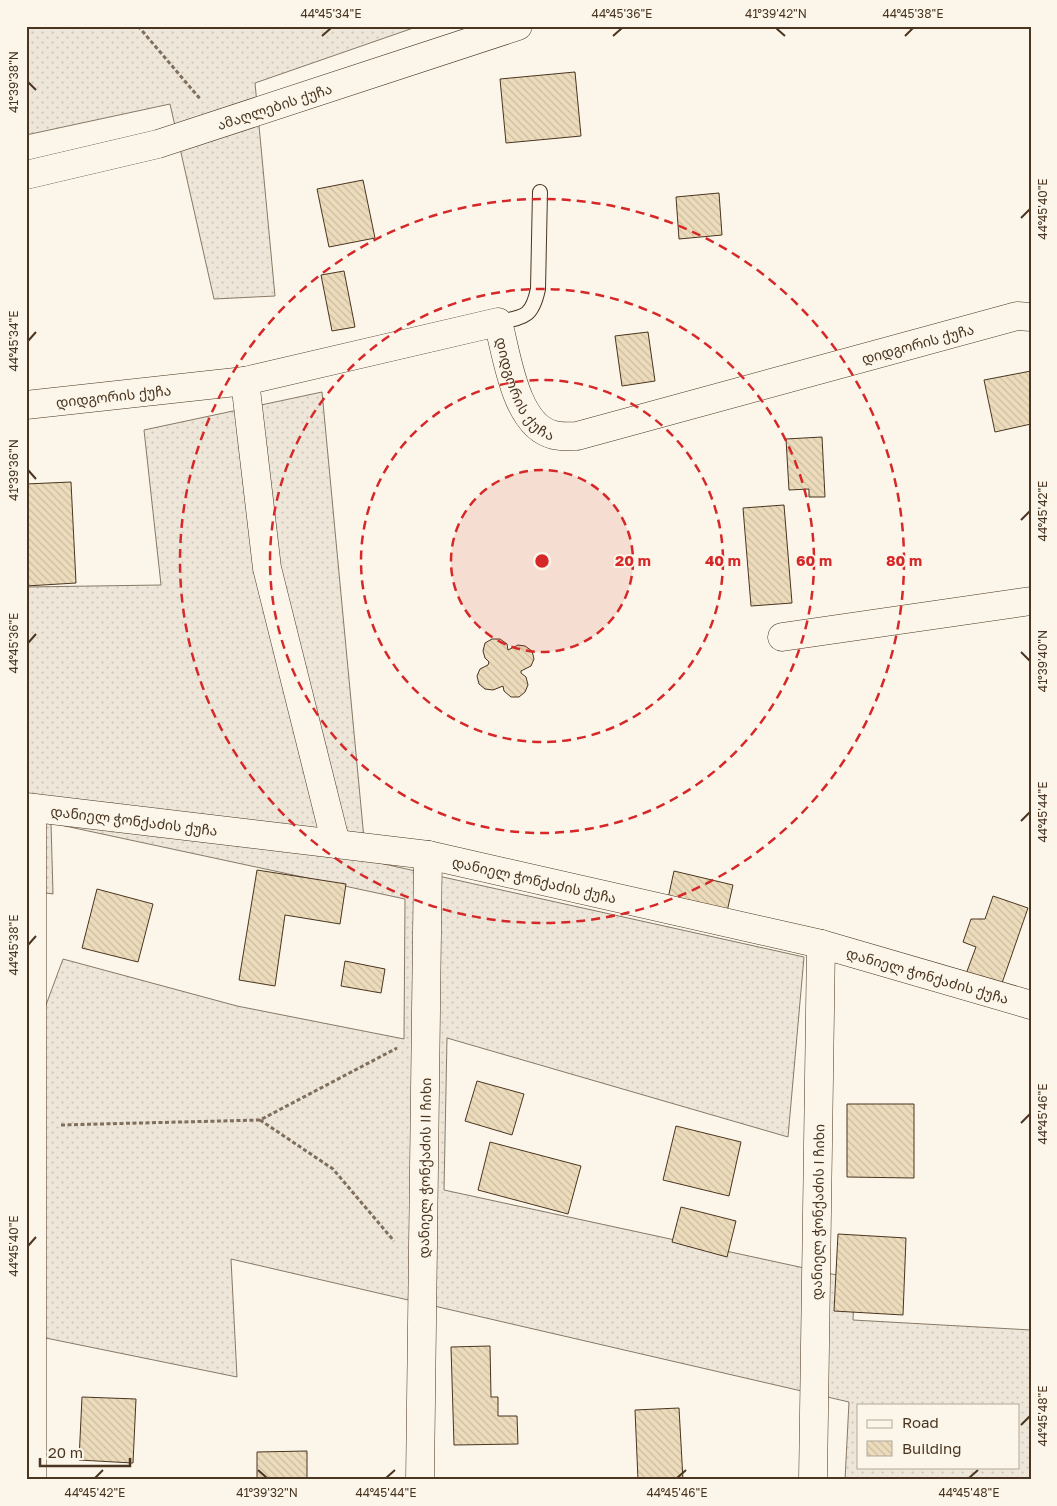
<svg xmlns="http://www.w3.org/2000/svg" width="1057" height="1506" font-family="'Golos Text','Noto Sans Georgian',sans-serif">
	<defs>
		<pattern id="grass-dots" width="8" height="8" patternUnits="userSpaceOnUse" patternTransform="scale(1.25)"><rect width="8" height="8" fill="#ede6d9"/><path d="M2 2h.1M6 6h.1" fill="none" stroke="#cdc6ba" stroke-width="1.8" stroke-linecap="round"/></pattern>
		<pattern id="building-back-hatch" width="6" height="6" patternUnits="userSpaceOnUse" patternTransform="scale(1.25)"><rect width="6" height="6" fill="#ecdcbc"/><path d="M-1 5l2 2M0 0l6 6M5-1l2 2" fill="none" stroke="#ccbda1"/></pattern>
	</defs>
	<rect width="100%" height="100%" fill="#fbf6e9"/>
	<path fill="url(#grass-dots)" stroke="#887966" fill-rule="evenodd" d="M 26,26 L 419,26 L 255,83 L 275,296 L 214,299 L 170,104 L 26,135 Z
		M 322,392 L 366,860 L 804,957 L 788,1137 L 447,1038 L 444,1190 L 855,1279 L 853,1320 L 1031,1330 L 1031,1480 L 845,1480 L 849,1402 L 231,1259 L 237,1377 L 26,1334 L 26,1059 L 63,959 L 237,1006 L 404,1039 L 405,899 L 51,823 L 53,894 L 26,890 L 26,587 L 161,585 L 144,430 ZM 858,1405 L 1018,1405 L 1018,1467 L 858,1467 Z"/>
	<path fill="url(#building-back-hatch)" stroke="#4a3520" d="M 575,72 L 581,136 L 506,143 L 500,79 Z
		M 363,180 L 375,238 L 329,247 L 317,189 Z
		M 719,193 L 722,235 L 679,239 L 676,197 Z
		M 344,271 L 355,327 L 332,331 L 321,275 Z
		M 648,332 L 655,381 L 622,386 L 615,336 Z
		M 1031,371 L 1031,424 L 995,432 L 984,380 Z
		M 822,437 L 825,497 L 809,497 L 809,489 L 789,490 L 786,439 Z
		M 71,482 L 76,583 L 26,586 L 26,484 Z
		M 784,505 L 792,603 L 751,606 L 743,508 Z
		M 492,639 L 500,639 L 507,644 L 508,650 L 518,645 L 525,646 L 532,651 L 534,659 L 531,666 L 521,671 L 521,673 L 526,677 L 528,685 L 525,692 L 519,697 L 511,697 L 504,691 L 503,686 L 493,690 L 485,689 L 479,684 L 477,676 L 480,669 L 488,665 L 489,662 L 485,658 L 483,651 L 485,643 Z
		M 257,870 L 346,884 L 340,924 L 285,915 L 275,986 L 239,980 Z
		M 674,871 L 733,885 L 726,916 L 667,903 Z
		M 97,889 L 153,904 L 138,962 L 82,948 Z
		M 993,896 L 1028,908 L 1001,986 L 966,974 L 976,947 L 963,942 L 971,919 L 985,919 Z
		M 345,961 L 385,969 L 381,993 L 341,986 Z
		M 477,1081 L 524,1094 L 512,1135 L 465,1121 Z
		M 847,1104 L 914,1104 L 914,1178 L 847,1177 Z
		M 676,1126 L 741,1142 L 729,1196 L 663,1180 Z
		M 490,1142 L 581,1166 L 568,1214 L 478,1190 Z
		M 681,1207 L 736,1221 L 727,1257 L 672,1242 Z
		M 838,1234 L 906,1238 L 903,1315 L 834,1311 Z
		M 490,1346 L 491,1397 L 498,1397 L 498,1416 L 517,1416 L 518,1444 L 454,1445 L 451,1347 Z
		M 82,1397 L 136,1399 L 133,1463 L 79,1460 Z
		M 679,1408 L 683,1480 L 638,1480 L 635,1410 Z
		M 307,1451 L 307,1480 L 257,1480 L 257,1452 Z"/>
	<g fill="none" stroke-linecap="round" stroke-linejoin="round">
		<g stroke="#4a3520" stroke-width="16">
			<path id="service" d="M 498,322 C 525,317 532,317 538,289 L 540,192"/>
		</g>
		<g stroke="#4a3520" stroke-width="29">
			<g id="minor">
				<path id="s1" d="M 26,175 L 158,144 L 518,26"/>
				<path d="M 245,381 L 267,568 L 336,844"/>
				<path id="s2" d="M 26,405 L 245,381 L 498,322 C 507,355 515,426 554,435 C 561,437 570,436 577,436 L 1017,316 L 1031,317"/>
				<path d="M 782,637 L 1031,601"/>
				<path id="s3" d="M 26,807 L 428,855 L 821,944 L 1031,1005"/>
				<path d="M 32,1480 L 32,808"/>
				<path id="s4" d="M 420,1480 L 428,855"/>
				<path id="s5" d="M 813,1480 L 821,944"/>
			</g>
		</g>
		<path stroke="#7f6f5c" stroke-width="3" stroke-dasharray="4 2.5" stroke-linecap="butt" d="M 138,26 L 201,100
			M 260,1120 L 333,1169 L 394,1241
			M 61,1125 L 260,1120 L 397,1048"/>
		<use href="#service" stroke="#fbf6e9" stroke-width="14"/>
		<use href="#minor" stroke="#fbf6e9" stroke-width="28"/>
	</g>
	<path fill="none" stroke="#4a3520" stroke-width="2" d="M 776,28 L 785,36M 322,36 L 331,28M 613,36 L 622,28M 905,36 L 913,28M 28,82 L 36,90M 1021,218 L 1030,209M 28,341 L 36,332M 28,470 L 36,479M 1021,520 L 1030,511M 28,643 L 36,634M 1021,652 L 1030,661M 1021,821 L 1030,812M 28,945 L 36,936M 1021,1123 L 1030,1114M 28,1246 L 36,1237M 1021,1425 L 1030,1416M 258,1470 L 267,1478M 95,1478 L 103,1470M 386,1478 L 395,1470M 677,1478 L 686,1470M 969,1478 L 978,1470"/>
	<circle cx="542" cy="561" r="91" fill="#d62828" fill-opacity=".12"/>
	<g fill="none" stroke="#d62828" stroke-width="2.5" stroke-dasharray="9 6">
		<circle cx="542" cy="561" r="91"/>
		<circle cx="542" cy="561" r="181"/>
		<circle cx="542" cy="561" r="272"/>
		<circle cx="542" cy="561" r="362"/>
	</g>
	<g text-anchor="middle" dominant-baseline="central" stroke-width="4" stroke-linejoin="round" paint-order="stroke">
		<g font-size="14" fill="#4a3520" stroke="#fbf6e9">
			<text stroke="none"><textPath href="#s1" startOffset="258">ამაღლების ქუჩა</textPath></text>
			<text stroke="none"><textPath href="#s2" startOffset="988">დიდგორის ქუჩა</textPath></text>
			<text stroke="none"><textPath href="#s2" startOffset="554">დიდგორის ქუჩა</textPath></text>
			<text stroke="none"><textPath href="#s2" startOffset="88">დიდგორის ქუჩა</textPath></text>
			<text stroke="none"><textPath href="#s3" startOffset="109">დანიელ ჭონქაძის ქუჩა</textPath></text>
			<text stroke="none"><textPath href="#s3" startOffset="514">დანიელ ჭონქაძის ქუჩა</textPath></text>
			<text stroke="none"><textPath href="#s3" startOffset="919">დანიელ ჭონქაძის ქუჩა</textPath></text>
			<text stroke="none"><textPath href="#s4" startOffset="312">დანიელ ჭონქაძის II ჩიხი</textPath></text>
			<text stroke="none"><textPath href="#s5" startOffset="268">დანიელ ჭონქაძის I ჩიხი</textPath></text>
		</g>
	</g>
	<circle cx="542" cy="561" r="8" fill="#d62828" stroke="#fbf6e9" stroke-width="2.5"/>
	<g font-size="15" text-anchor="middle" font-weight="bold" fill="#d62828" stroke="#fbf6e9" stroke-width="4" stroke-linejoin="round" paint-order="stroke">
		<text x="633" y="566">20 m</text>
		<text x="723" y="566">40 m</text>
		<text x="814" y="566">60 m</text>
		<text x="904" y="566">80 m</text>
	</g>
	<rect width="1057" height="1506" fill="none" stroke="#fbf6e9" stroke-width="55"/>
	<rect x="857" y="1404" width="162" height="65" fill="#fbf6e9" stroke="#b4a999"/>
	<rect x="867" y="1420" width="25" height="8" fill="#fbf6e9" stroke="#b4a999"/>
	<text x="902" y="1428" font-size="15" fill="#4a3520">Road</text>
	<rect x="867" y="1441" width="25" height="15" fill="url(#building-back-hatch)" stroke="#b4a999"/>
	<text x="902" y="1454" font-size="15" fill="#4a3520">Building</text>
	<path d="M40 1458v8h90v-8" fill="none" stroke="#4a3520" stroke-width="2.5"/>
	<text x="48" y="1458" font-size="15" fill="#4a3520" stroke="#fbf6e9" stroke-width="4" paint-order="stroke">20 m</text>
	<rect x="28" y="28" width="1002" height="1450" fill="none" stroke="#4a3520" stroke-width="2"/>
	<g font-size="12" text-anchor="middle" fill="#4a3520">
		<text x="331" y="18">44°45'34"E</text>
		<text x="622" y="18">44°45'36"E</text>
		<text x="776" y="18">41°39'42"N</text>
		<text x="913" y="18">44°45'38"E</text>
		<text transform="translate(14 82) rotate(-90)" y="4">41°39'38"N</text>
		<text transform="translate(1043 209) rotate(-90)" y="4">44°45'40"E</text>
		<text transform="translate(14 341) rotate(-90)" y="4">44°45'34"E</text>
		<text transform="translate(14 470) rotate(-90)" y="4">41°39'36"N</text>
		<text transform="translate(1043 511) rotate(-90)" y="4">44°45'42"E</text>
		<text transform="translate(14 643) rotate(-90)" y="4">44°45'36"E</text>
		<text transform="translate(1043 661) rotate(-90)" y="4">41°39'40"N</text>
		<text transform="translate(1043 812) rotate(-90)" y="4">44°45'44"E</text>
		<text transform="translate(14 945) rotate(-90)" y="4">44°45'38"E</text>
		<text transform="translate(1043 1114) rotate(-90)" y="4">44°45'46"E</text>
		<text transform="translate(14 1246) rotate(-90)" y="4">44°45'40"E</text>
		<text transform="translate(1043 1416) rotate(-90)" y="4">44°45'48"E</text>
		<text x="95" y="1497">44°45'42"E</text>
		<text x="267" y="1497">41°39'32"N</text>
		<text x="386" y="1497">44°45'44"E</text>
		<text x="677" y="1497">44°45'46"E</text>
		<text x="969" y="1497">44°45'48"E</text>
	</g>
</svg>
